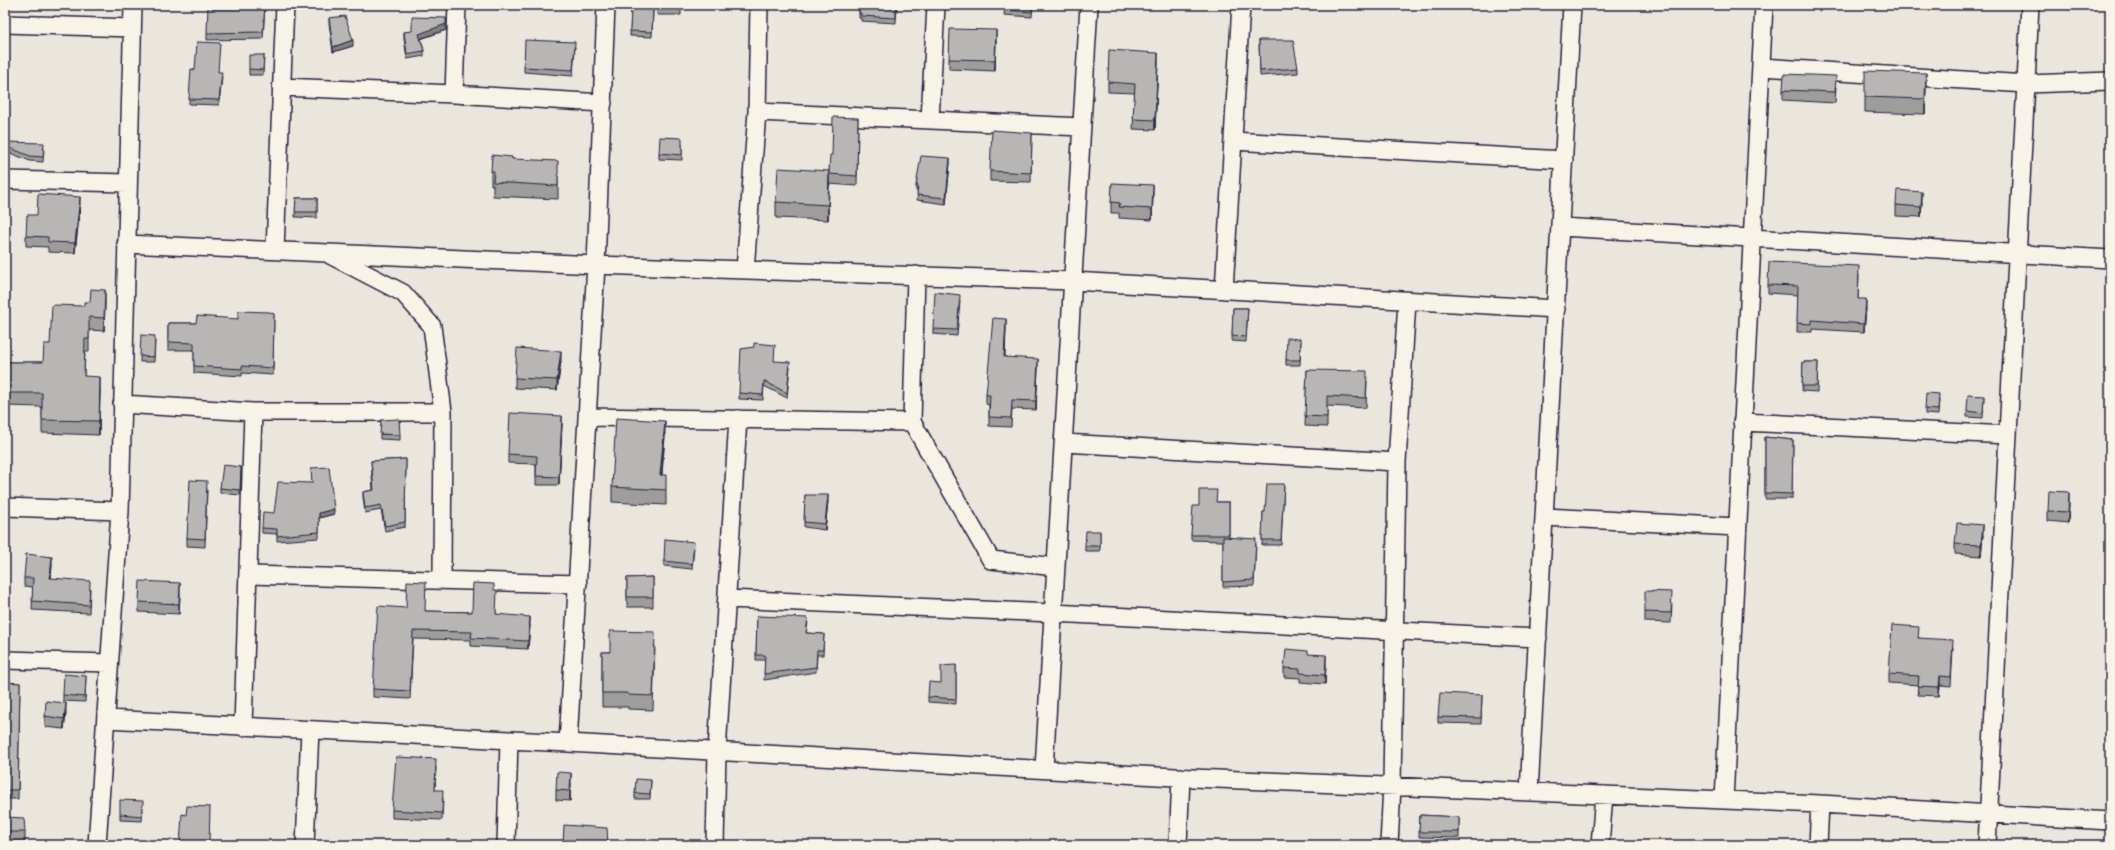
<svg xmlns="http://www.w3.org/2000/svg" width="2115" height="850" font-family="Mynerve,sans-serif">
	<rect width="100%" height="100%" fill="#eae6de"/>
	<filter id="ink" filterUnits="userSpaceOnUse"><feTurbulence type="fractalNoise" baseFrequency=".025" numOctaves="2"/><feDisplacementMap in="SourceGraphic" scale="8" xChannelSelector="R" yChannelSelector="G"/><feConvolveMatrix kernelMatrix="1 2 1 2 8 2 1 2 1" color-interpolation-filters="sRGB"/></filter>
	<g filter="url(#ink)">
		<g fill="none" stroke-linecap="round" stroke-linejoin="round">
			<g stroke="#22223b" stroke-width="20">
				<path id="minor" d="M 5,24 L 132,28
					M 1762,67 L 2026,84 L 2110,81
					M 281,87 L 454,94 L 603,103
					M 454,94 L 457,5
					M 757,112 L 1082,127
					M 930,120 L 936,5
					M 1233,141 L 1564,160
					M 5,180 L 128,183
					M 1561,227 L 2110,259
					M 126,244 L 596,265 L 1073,281 L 1556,309
					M 275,250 L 285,5
					M 330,255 L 403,293 L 432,326 L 443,412 L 442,580
					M 745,270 L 757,112 L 759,5
					M 916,275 L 912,422 L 991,560 L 1056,567
					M 1224,290 L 1241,5
					M 122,404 L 253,412 L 443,412
					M 587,417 L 912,422
					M 1742,422 L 2008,435
					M 1064,443 L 1397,462
					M 5,507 L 120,511
					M 1545,517 L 1737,527
					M 248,575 L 578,584
					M 727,599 L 1053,613 L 1538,638
					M 5,660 L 109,663
					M 106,719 L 568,743 L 1193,778 L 1820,804 L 2110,821
					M 243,727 L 253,412
					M 568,743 L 596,265 L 606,5
					M 1044,769 L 1089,5
					M 1529,792 L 1572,5
					M 1724,800 L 1764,5
					M 97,845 L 120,511 L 133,5
					M 305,845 L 310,730
					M 506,845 L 509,740
					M 715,845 L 717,751 L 738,419
					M 1178,845 L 1181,777
					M 1389,845 L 1392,786 L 1397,462 L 1407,301
					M 1600,845 L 1604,795
					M 1818,845 L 1820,804
					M 1987,845 L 2030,5"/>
			</g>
			<use href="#minor" stroke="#f7f3e8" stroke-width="17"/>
		</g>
		<path fill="#9e9d9c" stroke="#22223b" d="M 265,5 L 263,39 L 207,40 L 207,33 Z
			M 657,5 L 681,5 L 681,15 L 657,15 Z
			M 859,5 L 897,5 L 896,23 L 861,21 L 861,18 L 859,18 Z
			M 1005,5 L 1033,5 L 1032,17 L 1004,15 Z
			M 631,8 L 653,9 L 652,37 L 630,36 Z
			M 329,18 L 353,46 L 333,52 L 329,23 Z
			M 446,30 L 421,39 L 424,51 L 424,56 L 407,59 L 404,38 L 404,32 Z
			M 1259,40 L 1298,68 L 1298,73 L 1260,76 Z
			M 996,41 L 995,71 L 949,69 L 949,59 Z
			M 575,47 L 573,76 L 524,72 L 524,67 Z
			M 264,55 L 263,75 L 249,75 L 249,69 Z
			M 1158,62 L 1155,130 L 1133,129 L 1135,93 L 1108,92 L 1108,82 Z
			M 218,72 L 222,77 L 219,105 L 189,104 L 189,99 Z
			M 1836,87 L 1835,103 L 1783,100 L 1783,90 Z
			M 1926,89 L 1925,114 L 1865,112 L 1865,97 Z
			M 858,118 L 857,186 L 829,184 L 828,220 L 776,218 L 776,202 L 829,171 L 832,155 Z
			M 1032,133 L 1031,182 L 990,181 L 990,171 Z
			M 5,142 L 44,148 L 43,162 L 30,161 L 5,151 Z
			M 682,144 L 682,160 L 659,159 L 659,153 Z
			M 512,159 L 558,175 L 558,199 L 493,196 L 493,185 L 491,185 L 491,171 Z
			M 950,163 L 946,204 L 917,200 L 918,191 L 916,191 L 916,185 Z
			M 1153,195 L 1152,220 L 1119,218 L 1119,213 L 1111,213 L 1111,202 Z
			M 296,198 L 317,198 L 317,218 L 295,217 Z
			M 1922,202 L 1921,217 L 1896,216 L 1896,205 Z
			M 80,207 L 75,253 L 48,252 L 48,247 L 26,246 L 26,236 L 37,215 Z
			M 1859,275 L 1858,299 L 1866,308 L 1864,332 L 1812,329 L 1812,332 L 1797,332 L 1798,295 L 1768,293 L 1768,285 Z
			M 960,301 L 957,336 L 933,334 L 933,329 Z
			M 105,303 L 104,331 L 89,330 L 89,352 L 85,352 L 84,376 L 100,390 L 99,435 L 42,433 L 42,407 L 5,406 L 5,362 L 43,362 L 50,344 L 84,306 Z
			M 1233,308 L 1248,308 L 1246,342 L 1232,341 Z
			M 274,314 L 273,375 L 242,373 L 242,376 L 194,373 L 194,350 L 168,350 L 168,323 L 196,323 L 238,319 Z
			M 1006,328 L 1005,357 L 1038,368 L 1036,410 L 1012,409 L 1011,427 L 989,426 L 989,405 L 986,404 L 986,395 Z
			M 1301,339 L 1300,365 L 1286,365 L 1286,360 Z
			M 155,341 L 154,362 L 140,362 L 140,356 Z
			M 561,361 L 557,390 L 515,388 L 515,378 Z
			M 774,361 L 790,367 L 787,398 L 764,386 L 763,400 L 739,399 L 739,393 Z
			M 1803,362 L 1818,362 L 1817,392 L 1802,391 Z
			M 1307,370 L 1367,381 L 1366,408 L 1327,406 L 1327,427 L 1305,426 Z
			M 1984,396 L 1983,418 L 1967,417 L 1967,411 Z
			M 1939,400 L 1938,415 L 1925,414 L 1925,409 Z
			M 562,424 L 559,485 L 536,485 L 536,464 L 508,463 L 508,454 Z
			M 380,434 L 400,435 L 400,440 L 380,439 Z
			M 665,436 L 662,475 L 666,491 L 666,505 L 612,502 L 612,487 Z
			M 1765,437 L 1793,440 L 1792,499 L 1765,499 Z
			M 406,459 L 405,527 L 385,531 L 381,510 L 365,513 L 363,497 L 363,492 L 373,490 L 371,461 Z
			M 241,467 L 240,495 L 220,493 L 220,488 Z
			M 311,468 L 334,514 L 319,518 L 319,538 L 277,541 L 277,534 L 262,533 L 262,528 L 274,513 L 312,483 Z
			M 1284,484 L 1281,545 L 1262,545 L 1263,512 L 1265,512 Z
			M 207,489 L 205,547 L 187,546 L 187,538 Z
			M 805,495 L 828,501 L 825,530 L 804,527 Z
			M 1217,502 L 1229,502 L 1229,538 L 1256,544 L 1254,586 L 1223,587 L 1223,541 L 1191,540 L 1191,535 L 1199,506 Z
			M 2069,503 L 2068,523 L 2048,521 L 2048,511 Z
			M 1100,531 L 1100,551 L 1085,551 L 1085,546 Z
			M 1983,535 L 1981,556 L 1955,554 L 1955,544 Z
			M 694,547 L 692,569 L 664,566 L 664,561 Z
			M 52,565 L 51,578 L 90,589 L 89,613 L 32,610 L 33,587 L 24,586 L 24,578 Z
			M 653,577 L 653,607 L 627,607 L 627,578 Z
			M 494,590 L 496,614 L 530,625 L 528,649 L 471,646 L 471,640 L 413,639 L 410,699 L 373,697 L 373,689 L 406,608 L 425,611 L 472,612 Z
			M 180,594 L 179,614 L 139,612 L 139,602 Z
			M 1672,603 L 1671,623 L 1645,622 L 1645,612 Z
			M 757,616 L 808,623 L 806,633 L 824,634 L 823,655 L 817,655 L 816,672 L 764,680 L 765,660 L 756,660 Z
			M 1919,638 L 1953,648 L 1951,686 L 1940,685 L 1939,696 L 1918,695 L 1919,685 L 1889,683 L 1889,674 Z
			M 655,646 L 653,710 L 628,709 L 628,707 L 602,707 L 602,652 L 610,652 Z
			M 1308,654 L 1326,664 L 1325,684 L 1300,682 L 1300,678 L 1284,677 L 1284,668 Z
			M 956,665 L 956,704 L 928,702 L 928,697 L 941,683 Z
			M 86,676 L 85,702 L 63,701 L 63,695 Z
			M 5,682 L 20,683 L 18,799 L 5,799 Z
			M 1482,695 L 1481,724 L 1438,723 L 1438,717 Z
			M 66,713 L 64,729 L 45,727 L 45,716 Z
			M 436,767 L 435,790 L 443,798 L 442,820 L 392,818 L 392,810 Z
			M 651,780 L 650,799 L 635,799 L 635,793 Z
			M 571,783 L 570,801 L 556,800 L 556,790 Z
			M 143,807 L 142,821 L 120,820 L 120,814 Z
			M 1420,815 L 1459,817 L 1459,838 L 1419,837 Z
			M 5,817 L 25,832 L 25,842 L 5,842 Z"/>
		<path fill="#817f7f" stroke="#22223b" d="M 446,18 L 446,30 L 419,39 L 419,34 Z
			M 996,30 L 996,41 L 995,71 L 995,60 Z
			M 353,40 L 353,46 L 333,52 L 333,47 Z
			M 1158,53 L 1158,62 L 1155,130 L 1155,120 Z
			M 1926,73 L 1926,89 L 1925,114 L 1925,99 Z
			M 950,158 L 950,163 L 946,204 L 946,198 Z
			M 829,171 L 829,186 L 828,220 L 828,205 Z
			M 1153,185 L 1153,195 L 1152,220 L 1152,209 Z
			M 1922,192 L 1922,202 L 1921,217 L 1921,207 Z
			M 80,197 L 80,207 L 75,253 L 75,243 Z
			M 105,290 L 105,303 L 104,331 L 104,318 Z
			M 1866,299 L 1866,308 L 1864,332 L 1864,324 Z
			M 1006,319 L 1006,328 L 1004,366 L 1004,357 Z
			M 561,351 L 561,361 L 557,390 L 557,380 Z
			M 1038,359 L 1038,368 L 1036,410 L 1036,401 Z
			M 100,377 L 100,390 L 99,435 L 99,421 Z
			M 562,416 L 562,424 L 559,485 L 559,477 Z
			M 665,421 L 665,436 L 660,490 L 660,475 Z
			M 2069,492 L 2069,503 L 2068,523 L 2068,512 Z
			M 828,495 L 828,501 L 825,530 L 825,524 Z
			M 334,509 L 334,514 L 319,518 L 319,513 Z
			M 1983,525 L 1983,535 L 1981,556 L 1981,545 Z
			M 52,557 L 52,565 L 50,586 L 50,578 Z
			M 180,583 L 180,594 L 179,614 L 179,604 Z
			M 530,617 L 530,625 L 528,649 L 528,641 Z
			M 1326,655 L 1326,664 L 1325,684 L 1325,675 Z
			M 1940,676 L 1940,685 L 1939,696 L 1939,687 Z
			M 66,703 L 66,713 L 64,729 L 64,719 Z
			M 571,773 L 571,783 L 570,801 L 570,791 Z"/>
		<path fill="#b8b6b5" stroke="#22223b" d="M 208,5 L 265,5 L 263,32 L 207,33 Z
			M 859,5 L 896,5 L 896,18 L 861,16 L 861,13 L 859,13 Z
			M 1005,5 L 1032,5 L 1032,12 L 1004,10 Z
			M 631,8 L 653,9 L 652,32 L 630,31 Z
			M 345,16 L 353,40 L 333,47 L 329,18 Z
			M 412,17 L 446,18 L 446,24 L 419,34 L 424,51 L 407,54 L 404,32 L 412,31 Z
			M 950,29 L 996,30 L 995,60 L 949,59 Z
			M 525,40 L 575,42 L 573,70 L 524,67 Z
			M 1259,40 L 1293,40 L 1298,68 L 1260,71 Z
			M 197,42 L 220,43 L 218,72 L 222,72 L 219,100 L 189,99 L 191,69 L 195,70 Z
			M 1109,50 L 1158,53 L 1155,120 L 1133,119 L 1135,84 L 1108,82 Z
			M 249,55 L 264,55 L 263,70 L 249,69 Z
			M 1865,71 L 1926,73 L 1925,99 L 1865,97 Z
			M 1784,74 L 1836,76 L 1835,92 L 1783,90 Z
			M 833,117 L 858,118 L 857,176 L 829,174 L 829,171 L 830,155 L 832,155 Z
			M 992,130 L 1032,133 L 1031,173 L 990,171 Z
			M 660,137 L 682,138 L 682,155 L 659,153 Z
			M 5,142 L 44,143 L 43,157 L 30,156 L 5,146 Z
			M 492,155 L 512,157 L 512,159 L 558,161 L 558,186 L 493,182 L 494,171 L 491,171 Z
			M 921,156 L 950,158 L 946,198 L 917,195 L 918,185 L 916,185 Z
			M 778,168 L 829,171 L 828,205 L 776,202 Z
			M 1112,183 L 1153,185 L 1152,209 L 1119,207 L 1120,203 L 1111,202 Z
			M 1897,190 L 1922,192 L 1921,207 L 1896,205 Z
			M 38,194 L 80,197 L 75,243 L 48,242 L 48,237 L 26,236 L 27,215 L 37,215 Z
			M 296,198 L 317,198 L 317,212 L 295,212 Z
			M 1769,262 L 1859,266 L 1858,299 L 1866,299 L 1864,324 L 1812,320 L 1812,324 L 1797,323 L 1798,286 L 1768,285 Z
			M 91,289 L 105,290 L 104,318 L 89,317 L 89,339 L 85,339 L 84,376 L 100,377 L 99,421 L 42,420 L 42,393 L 5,393 L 5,362 L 43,362 L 44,344 L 50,344 L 52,305 L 84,306 L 84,302 L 90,302 Z
			M 935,292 L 960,295 L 957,330 L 933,329 Z
			M 1233,308 L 1248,308 L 1246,337 L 1232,336 Z
			M 238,311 L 270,312 L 274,314 L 273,368 L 242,366 L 242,369 L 194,366 L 194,343 L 168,342 L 168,323 L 196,323 L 197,316 L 238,319 Z
			M 993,318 L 1006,319 L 1004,357 L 1038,359 L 1036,401 L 1012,400 L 1011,418 L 989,417 L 990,395 L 986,395 Z
			M 141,335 L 155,336 L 154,357 L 140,356 Z
			M 1287,338 L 1301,339 L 1300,360 L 1286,360 Z
			M 754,343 L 775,345 L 774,361 L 790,362 L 787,393 L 764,381 L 763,395 L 739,393 L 741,349 L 754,347 Z
			M 517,348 L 561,351 L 557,380 L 515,378 Z
			M 1803,362 L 1818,362 L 1817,386 L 1802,386 Z
			M 1307,370 L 1367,371 L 1366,398 L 1327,396 L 1327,417 L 1305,416 Z
			M 1926,393 L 1939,394 L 1938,410 L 1925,409 Z
			M 1968,395 L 1984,396 L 1983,413 L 1967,411 Z
			M 510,413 L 562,416 L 559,477 L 536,476 L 537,456 L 508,454 Z
			M 616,418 L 665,421 L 660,475 L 666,475 L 666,490 L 612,487 Z
			M 399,419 L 400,435 L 380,434 L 381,420 Z
			M 1765,437 L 1793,440 L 1792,494 L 1765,493 Z
			M 406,459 L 405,522 L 385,526 L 381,505 L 365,508 L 363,492 L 374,490 L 371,461 Z
			M 223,465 L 241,467 L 240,490 L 220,488 Z
			M 329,467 L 334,509 L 319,513 L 319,532 L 277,536 L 277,529 L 262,528 L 263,512 L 274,513 L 278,482 L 312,483 L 311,468 Z
			M 190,480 L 207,481 L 205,539 L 187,538 Z
			M 1267,484 L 1284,484 L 1281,540 L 1262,540 L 1263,512 L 1265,512 Z
			M 1199,490 L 1217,490 L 1216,502 L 1229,502 L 1229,535 L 1191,535 L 1193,506 L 1199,506 Z
			M 2049,491 L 2069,492 L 2068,512 L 2048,511 Z
			M 805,495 L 828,495 L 825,524 L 804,522 Z
			M 1957,523 L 1983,525 L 1981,545 L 1955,544 Z
			M 1086,531 L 1100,531 L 1100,546 L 1085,546 Z
			M 1223,537 L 1256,539 L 1254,580 L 1223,582 Z
			M 665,539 L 694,542 L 692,564 L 664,561 Z
			M 26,554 L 52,557 L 50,578 L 90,581 L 89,605 L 32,601 L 33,578 L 24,578 Z
			M 653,577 L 653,597 L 627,597 L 627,578 Z
			M 140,581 L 180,583 L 179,604 L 139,602 Z
			M 407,581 L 426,582 L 425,611 L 472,612 L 473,583 L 494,584 L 494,590 L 497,590 L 496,614 L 530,617 L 528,641 L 471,638 L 472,632 L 413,631 L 410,691 L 373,689 L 378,606 L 406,608 Z
			M 1645,591 L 1672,592 L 1671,613 L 1645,612 Z
			M 757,616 L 808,618 L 806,633 L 824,634 L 823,650 L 817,650 L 816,667 L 764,674 L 765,655 L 756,655 Z
			M 1892,625 L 1919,627 L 1918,638 L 1953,640 L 1951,677 L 1940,676 L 1939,687 L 1918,686 L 1919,676 L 1889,674 Z
			M 610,631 L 655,632 L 653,696 L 628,695 L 628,693 L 602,693 L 602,652 L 610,652 Z
			M 1286,649 L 1308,651 L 1308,654 L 1326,655 L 1325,675 L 1300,673 L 1300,669 L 1284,668 Z
			M 956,665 L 956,699 L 928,697 L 929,682 L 941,683 L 941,666 Z
			M 64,674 L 86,676 L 85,697 L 63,695 Z
			M 5,682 L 20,683 L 18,790 L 5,790 Z
			M 1440,693 L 1482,695 L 1481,718 L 1438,717 Z
			M 46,701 L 66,703 L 64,719 L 45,716 Z
			M 396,757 L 436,759 L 435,790 L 443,790 L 442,813 L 392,810 Z
			M 557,772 L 571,773 L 570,791 L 556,790 Z
			M 636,779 L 651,780 L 650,794 L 635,793 Z
			M 120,800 L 143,801 L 142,816 L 120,814 Z
			M 187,806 L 210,807 L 209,845 L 180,845 L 182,814 L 186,815 Z
			M 1420,815 L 1459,817 L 1459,832 L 1419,832 Z
			M 5,817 L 24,818 L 25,832 L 5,832 Z
			M 564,825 L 607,828 L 608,845 L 563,845 Z"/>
	</g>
	<rect width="2115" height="850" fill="none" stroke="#f7f3e8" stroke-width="20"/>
	<rect x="10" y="10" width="2095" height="830" fill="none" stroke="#22223b" stroke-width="1.5" filter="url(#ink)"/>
</svg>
